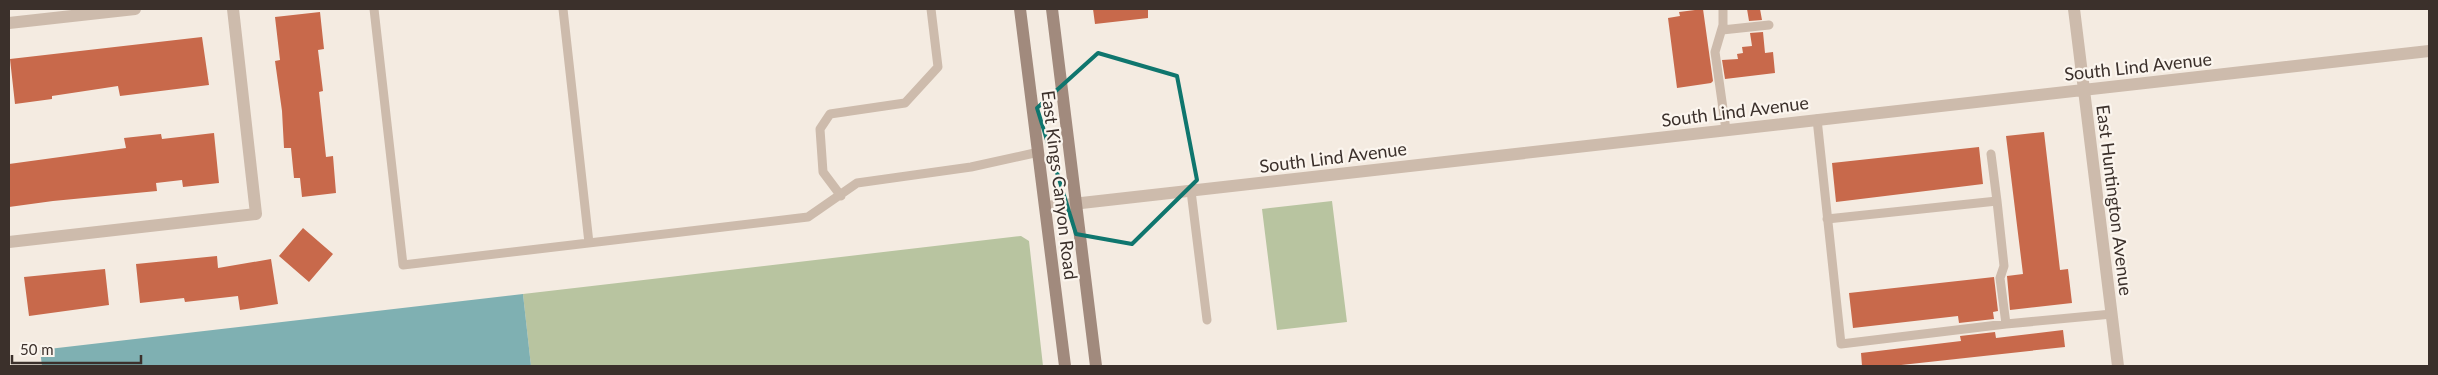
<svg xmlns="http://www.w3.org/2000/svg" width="2438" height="375" font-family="Lato,sans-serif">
	<rect width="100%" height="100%" fill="#f4ebe1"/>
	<path fill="#b8c4a0" d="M 1332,201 L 1347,322 L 1277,330 L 1262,209 Z
		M 1021,236 L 1029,241 L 1043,366 L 531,366 L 523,294 Z"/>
	<path fill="#7fb0b2" d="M 523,294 L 531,366 L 42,366 L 40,350 Z"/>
	<path fill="#c8694b" d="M 1093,9 L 1148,9 L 1148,18 L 1095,24 Z
		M 1703,9 L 1713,81 L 1711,83 L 1677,88 L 1668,18 L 1680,16 L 1679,12 Z
		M 1747,9 L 1760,9 L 1762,20 L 1749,21 Z
		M 320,12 L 324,49 L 318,50 L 323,91 L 319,92 L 326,157 L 333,156 L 336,193 L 302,197 L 300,178 L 294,178 L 291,148 L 284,148 L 282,111 L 275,61 L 280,60 L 275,17 Z
		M 1763,32 L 1765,53 L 1773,52 L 1775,73 L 1725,79 L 1722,60 L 1738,59 L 1737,54 L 1743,53 L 1742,47 L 1752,46 L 1750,33 Z
		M 202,37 L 209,85 L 120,96 L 118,86 L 52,96 L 52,99 L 15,104 L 10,59 Z
		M 2044,132 L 2060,270 L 2068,269 L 2072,303 L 2010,310 L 2007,276 L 2023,274 L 2006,136 Z
		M 214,133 L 219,183 L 183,187 L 182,180 L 156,183 L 157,191 L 53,201 L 9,207 L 9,164 L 126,148 L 124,138 L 161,134 L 162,139 Z
		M 1979,147 L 1983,184 L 1836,202 L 1832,163 Z
		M 303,228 L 333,254 L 309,282 L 279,256 Z
		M 217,256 L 218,268 L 271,259 L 278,304 L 240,310 L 238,296 L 185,302 L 184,298 L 140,303 L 136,264 Z
		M 105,269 L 109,305 L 29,316 L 24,277 Z
		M 1994,277 L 1998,311 L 1993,312 L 1994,319 L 1959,323 L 1958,316 L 1853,328 L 1849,293 Z
		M 2063,330 L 2065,347 L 1892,366 L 1862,366 L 1861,353 L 1961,341 L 1960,336 L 1995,332 L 1996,338 Z"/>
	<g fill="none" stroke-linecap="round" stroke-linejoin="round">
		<path stroke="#cdbbac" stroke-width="9" d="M 374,9 L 403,265 L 808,217 L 857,183 L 971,167 L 1039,152
			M 563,9 L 589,243
			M 1723,9 L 1723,25 L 1715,52 L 1726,130
			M 1722,30 L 1769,25
			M 1817,119 L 1841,344 L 2006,324 L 2112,314
			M 1991,154 L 1997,201
			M 1191,191 L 1207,320
			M 841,196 L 823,172 L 820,129 L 830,114 L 905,103 L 938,67 L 931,9
			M 1827,219 L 1997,201 L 2004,266 L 2000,278 L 2006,324"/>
		<path stroke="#cdbbac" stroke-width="12" d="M 2074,9 L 2118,366
			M 9,23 L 135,9
			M 1046,207 L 2429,51
			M 9,242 L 256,214 L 233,9"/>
		<path stroke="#a18a7d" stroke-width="12" d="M 1020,9 L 1065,366
			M 1052,9 L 1096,366"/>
	</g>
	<path fill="none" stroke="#0f766e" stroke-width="4" stroke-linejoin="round" d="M 1098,53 L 1177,76 L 1197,180 L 1132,244 L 1076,234 L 1037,108 Z"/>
	<g text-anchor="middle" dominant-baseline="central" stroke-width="4.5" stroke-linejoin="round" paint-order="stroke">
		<g font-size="18" fill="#3b302b" stroke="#fbf5ee">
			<text transform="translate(2138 66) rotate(-6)">South Lind Avenue</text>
			<text transform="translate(1735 111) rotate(-7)">South Lind Avenue</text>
			<text transform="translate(1333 157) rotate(-7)">South Lind Avenue</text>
			<text transform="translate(1060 185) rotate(83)">East Kings Canyon Road</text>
			<text transform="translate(2115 200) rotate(83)">East Huntington Avenue</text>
		</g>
	</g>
	<rect width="2438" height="375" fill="none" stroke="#3b302b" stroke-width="20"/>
	<path d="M12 355v8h129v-8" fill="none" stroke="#3b302b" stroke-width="2.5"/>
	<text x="20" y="355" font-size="15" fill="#3b302b" stroke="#fbf5ee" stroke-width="4" paint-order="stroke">50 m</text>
</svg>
